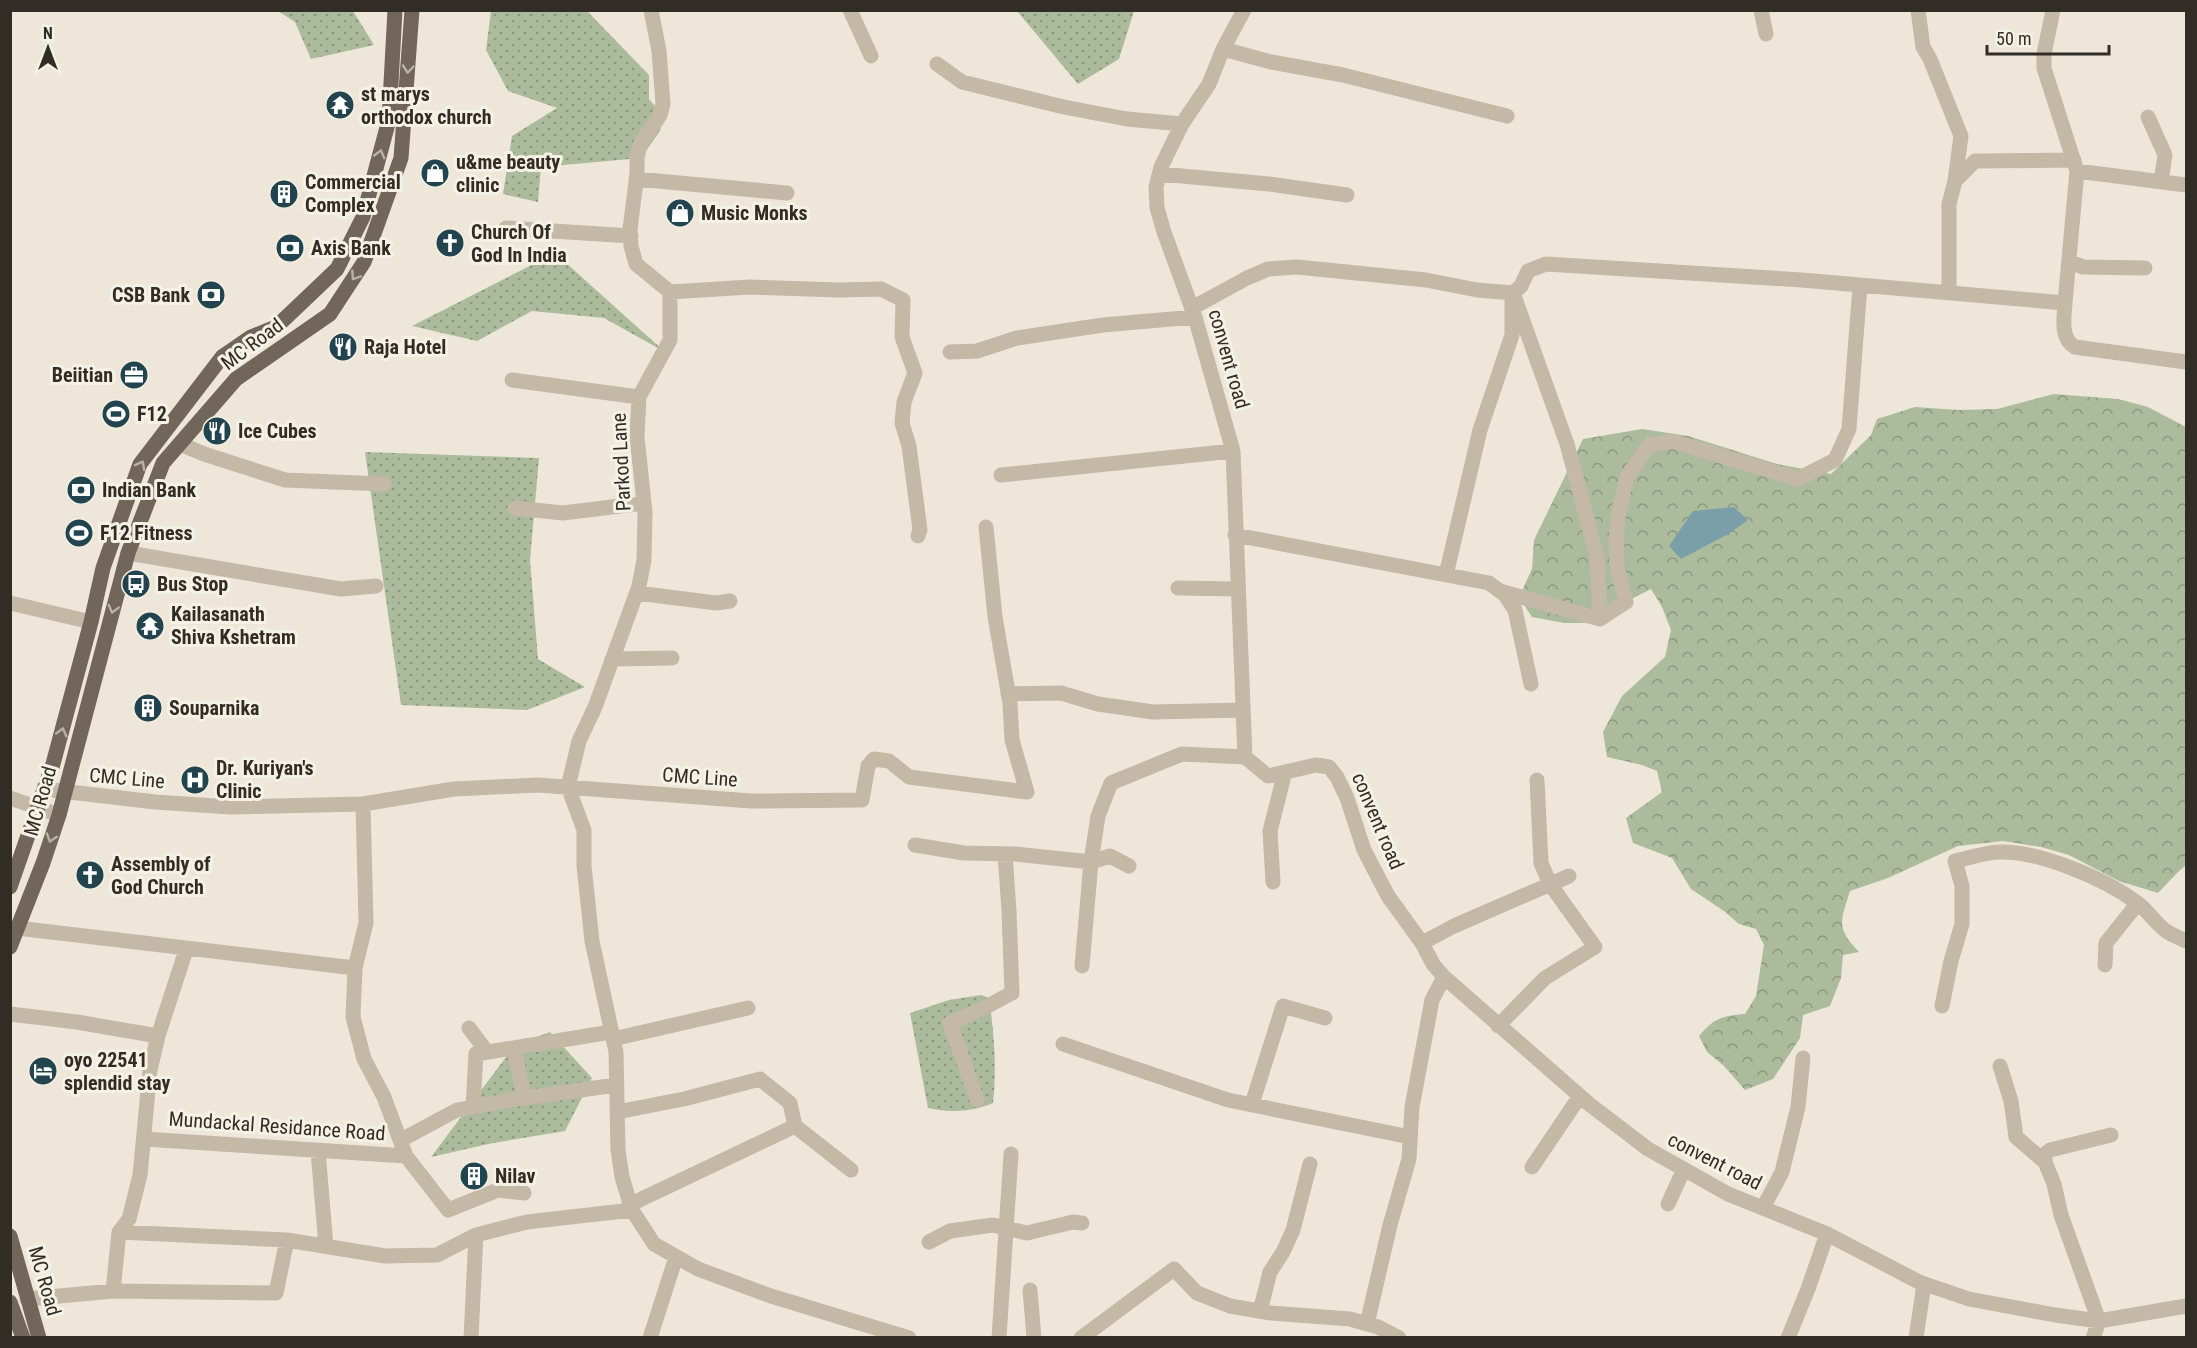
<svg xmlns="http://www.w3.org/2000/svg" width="2197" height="1348" font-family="'Roboto Condensed',sans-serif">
	<defs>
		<pattern id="grass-dots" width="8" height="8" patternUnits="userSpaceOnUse" patternTransform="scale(1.5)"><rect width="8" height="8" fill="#abbb9b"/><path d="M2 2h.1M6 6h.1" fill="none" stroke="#8c987e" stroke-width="1.8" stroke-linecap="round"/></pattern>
		<pattern id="forest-crowns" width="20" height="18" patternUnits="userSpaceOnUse" patternTransform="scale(1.5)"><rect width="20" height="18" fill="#abbb9b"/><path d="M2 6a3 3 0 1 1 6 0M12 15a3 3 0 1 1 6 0" fill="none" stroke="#8c987e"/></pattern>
	</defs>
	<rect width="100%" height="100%" fill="#eee7d9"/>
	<path fill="url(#grass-dots)" d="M 278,11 L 353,11 L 374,45 L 311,59 L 295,22 Z
		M 491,11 L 587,11 L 649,75 L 649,99 L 664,117 L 660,131 L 641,158 L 541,167 L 538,202 L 503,194 L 512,136 L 557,108 L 508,91 L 486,50 Z
		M 1017,11 L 1134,11 L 1119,59 L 1078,84 Z
		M 555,253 L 665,352 L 604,318 L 532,311 L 477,341 L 412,326 Z
		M 365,452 L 539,458 L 530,560 L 538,659 L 585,687 L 527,710 L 401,705 Z
		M 981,995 L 989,998 C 994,1034 997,1067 993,1103 C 972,1112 950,1113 928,1108 L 910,1013 L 949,1000 Z
		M 550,1032 L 592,1078 L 565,1131 L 493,1143 L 431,1157 L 515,1045 Z"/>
	<path fill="url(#forest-crowns)" d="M 2054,394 L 2118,399 L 2148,407 L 2186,427 L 2186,865 L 2178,872 L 2158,893 L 2119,881 L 2069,855 L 2041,847 L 2003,841 L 1958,846 L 1888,878 L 1850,891 C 1841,921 1835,927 1859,952 L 1843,955 L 1841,978 L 1830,1006 L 1803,1015 L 1800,1038 L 1773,1079 L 1745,1090 L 1724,1066 L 1707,1052 L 1699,1036 C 1714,1018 1722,1016 1745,1014 L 1756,996 L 1764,945 L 1756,929 L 1739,924 L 1724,911 L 1691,889 L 1672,858 L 1633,843 L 1626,818 L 1662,792 L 1657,771 L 1642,765 L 1607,757 L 1603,732 L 1622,696 L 1665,657 L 1671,630 L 1662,607 L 1651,589 L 1616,607 L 1600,623 L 1564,623 L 1532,617 L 1519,597 L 1532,569 L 1534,540 L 1583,439 L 1642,429 L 1688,436 L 1777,464 L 1831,474 L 1871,435 L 1877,419 L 1915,407 L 1958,410 L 1997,409 Z"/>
	<path fill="#7b9fa8" d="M 1734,507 L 1748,520 L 1730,533 L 1681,559 L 1669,546 L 1693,511 Z"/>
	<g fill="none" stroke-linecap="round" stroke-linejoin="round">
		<path stroke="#c4b9a7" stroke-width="15" d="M 651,10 L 659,51 L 663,104 L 660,115 L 640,145 L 637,158 L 637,174 L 630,229 L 631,246 L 636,264 L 670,292 L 670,340 L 639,397 L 637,437 L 645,512 L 644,560 L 639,586 L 595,707 L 579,741 L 568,787 L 584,830 L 584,866 L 592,941 L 616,1052 L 618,1150 L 622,1177 L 632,1210 L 654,1244 L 698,1269 L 771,1296 L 909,1338
			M 850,10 L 871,56
			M 1244,10 L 1223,49 L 1209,84 L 1182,124 L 1161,167 L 1156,187 L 1157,208 L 1164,232 L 1195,317 L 1233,451 L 1245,757 L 1268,776 L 1316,765 L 1329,767 L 1337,777 L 1347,798 L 1364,850 L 1388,896 L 1422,943 L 1433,964 L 1444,977 L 1589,1104 L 1648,1149 L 1728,1194 L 1827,1234 L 1919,1282 L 1969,1299 L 2055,1315 L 2099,1321 L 2186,1306
			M 1761,10 L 1766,34
			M 1918,10 L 1923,47 L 1930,59 L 1961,136 L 1955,181
			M 2053,10 L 2044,54 L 2044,68 L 2076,168
			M 1223,49 L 1271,62 L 1343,75 L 1507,116
			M 937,64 L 962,82 L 1064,107 L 1127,119 L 1182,124
			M 2148,117 L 2165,155 L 2161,182
			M 1160,174 L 1269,184 L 1347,195
			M 636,179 L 787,193
			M 506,228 L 631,236
			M 2069,261 L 2083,267 L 2145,268
			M 670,292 L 750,287 L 839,290 L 881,289 L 903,300 L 902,337 L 915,373 L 904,402 L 902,423 L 909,446 L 920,530 L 918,536
			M 1513,293 L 1567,444 L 1597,556 L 1600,619
			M 1949,293 L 1949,204 L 1955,181 L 1975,161 L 2074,160
			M 2065,303 C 2064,319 2060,338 2075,347 L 2186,362
			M 1192,308 L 1247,278 L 1268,269 L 1297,267 L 1426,280 L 1477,290 L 1513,293 L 1521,286 L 1528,271 L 1546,264 L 1802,280 L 2065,303 L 2077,171 L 2186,185
			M 950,352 L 977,351 L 1017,338 L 1103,325 L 1195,317
			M 512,380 L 639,397
			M 180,444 L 204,454 L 285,480 L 384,484
			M 1001,475 L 1233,451
			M 515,508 L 563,513 L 644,503
			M 1235,535 L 1489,583 L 1505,595 L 1515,610 L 1531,684
			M 128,553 L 341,589 L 376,586
			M 1446,575 L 1480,430 L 1512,335 L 1512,302
			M 1178,588 L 1238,589
			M 1500,591 L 1600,619 L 1626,602 L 1617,566 L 1616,538 L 1619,510 L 1627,477 L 1649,445 L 1671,441 L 1798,479 L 1835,460 L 1849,429 L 1860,286
			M 637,593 L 716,603 L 730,601
			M 10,603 L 91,622
			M 612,659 L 672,658
			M 1008,694 L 1061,693 L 1098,704 L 1153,712 L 1243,710
			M 44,789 L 155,802 L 231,807 L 363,804 L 454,789 L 538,785 L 751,801 L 862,800 L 868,766 L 874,759 L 889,761 L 909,777 L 1027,792 L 1012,740 L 1010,703 L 995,617 L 986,527
			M 10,798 L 59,815
			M 363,804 L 366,923 L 355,968 L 353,1017 L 364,1059 L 384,1097 L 406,1156 L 448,1210 L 498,1190 L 524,1193
			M 915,845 L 964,853 L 1015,854 L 1091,862 L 1110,856 L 1129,866
			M 1273,882 L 1270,831 L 1285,772
			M 17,928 L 355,968
			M 1422,943 L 1454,926 L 1569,876
			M 2105,965 L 2106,943 L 2138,903
			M 1082,966 L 1091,862 L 1098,816 L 1111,783 L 1182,754 L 1245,757
			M 1942,1006 L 1951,961 L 1962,924 L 1962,886 L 1955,861 C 1970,858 1986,852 2000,852 C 2040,851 2105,879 2136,902 C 2148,910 2155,923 2166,931 C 2172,935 2180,938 2186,941
			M 10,1014 L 77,1022 L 158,1036
			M 1498,1026 L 1545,978 L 1595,947 L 1550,884 L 1541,863 L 1537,780
			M 469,1028 L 487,1052
			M 613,1039 L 748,1008
			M 1063,1044 L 1228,1100 L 1410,1137
			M 514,1048 L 524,1098
			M 2000,1066 L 2011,1101 L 2016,1137 L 2045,1162
			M 977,1100 L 950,1023 L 982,1009 L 1012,993 L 1009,911 L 1005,854
			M 1252,1104 L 1283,1006 L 1325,1018
			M 473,1107 L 476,1054 L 611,1032
			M 617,1112 L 684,1099 L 760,1079 L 790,1103 L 795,1126 L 851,1170
			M 144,1139 L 406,1156
			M 401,1140 L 457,1110 L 510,1100 L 616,1085
			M 318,1151 L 326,1246
			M 1532,1167 L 1580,1096
			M 1668,1204 L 1684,1169
			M 629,1205 L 795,1126
			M 1763,1208 L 1782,1172 L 1798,1107 L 1803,1058
			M 119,1232 L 287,1240
			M 929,1242 L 950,1231 L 993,1225 L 1027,1233 L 1073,1222 L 1082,1223
			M 1030,1290 L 1034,1338
			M 113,1291 L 119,1232 L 129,1219 L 140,1175 L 150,1070 L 158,1036 L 186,950
			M 27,1299 L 113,1291 L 276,1293 L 287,1240 L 385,1256 L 437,1255 L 476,1235 L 527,1222 L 632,1210
			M 1260,1311 L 1270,1272 L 1283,1252 L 1293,1230 L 1310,1164
			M 1367,1324 L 1390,1225 L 1409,1159 L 1412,1107 L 1432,1000 L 1444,977
			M 471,1338 L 476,1235
			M 650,1338 L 676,1257
			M 999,1338 L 1011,1154
			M 1081,1338 L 1174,1269 L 1197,1293 L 1230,1306 L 1271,1313 L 1350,1319 L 1378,1327 L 1399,1338
			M 1788,1338 L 1808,1289 L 1827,1234
			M 1916,1338 L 1924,1284
			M 2093,1338 L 2099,1321 L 2061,1215 L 2054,1184 L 2045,1162 L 2045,1154 L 2050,1150 L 2111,1135"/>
		<path stroke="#726559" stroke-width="15" d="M 10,887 L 53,764 L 91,622 L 103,568 L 140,464 L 222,357 L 251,337 L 276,327 L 337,269 L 363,217 L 389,120 L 395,10
			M 10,947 L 43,863 L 59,815 L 128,553 L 163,463 L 236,379 L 330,314 L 364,262 L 401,158 L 412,10
			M 10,1236 L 39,1338
			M 10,1302 L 23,1338"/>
	</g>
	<defs><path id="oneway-chevron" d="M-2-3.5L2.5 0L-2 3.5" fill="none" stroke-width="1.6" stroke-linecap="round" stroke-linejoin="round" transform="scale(1.5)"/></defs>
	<g stroke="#bbb2a6">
		<use href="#oneway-chevron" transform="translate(408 69) rotate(95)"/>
		<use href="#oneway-chevron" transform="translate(380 154) rotate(-75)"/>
		<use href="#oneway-chevron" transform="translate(355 276) rotate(124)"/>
		<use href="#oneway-chevron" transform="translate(141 465) rotate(-62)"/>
		<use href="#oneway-chevron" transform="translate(113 609) rotate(105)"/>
		<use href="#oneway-chevron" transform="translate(62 732) rotate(-75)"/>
		<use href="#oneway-chevron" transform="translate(51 838) rotate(108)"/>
	</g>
	<defs>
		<g id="temple-disc" transform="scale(1.5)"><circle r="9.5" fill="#21444e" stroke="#f6f1e5"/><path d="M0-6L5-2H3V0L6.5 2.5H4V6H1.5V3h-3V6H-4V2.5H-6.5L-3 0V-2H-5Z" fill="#fff"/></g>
		<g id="shop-disc" transform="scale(1.5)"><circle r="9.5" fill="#21444e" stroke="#f6f1e5"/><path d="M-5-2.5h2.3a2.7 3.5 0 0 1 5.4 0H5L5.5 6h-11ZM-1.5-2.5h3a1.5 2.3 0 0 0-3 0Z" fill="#fff"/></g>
		<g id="building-disc" transform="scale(1.5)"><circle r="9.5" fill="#21444e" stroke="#f6f1e5"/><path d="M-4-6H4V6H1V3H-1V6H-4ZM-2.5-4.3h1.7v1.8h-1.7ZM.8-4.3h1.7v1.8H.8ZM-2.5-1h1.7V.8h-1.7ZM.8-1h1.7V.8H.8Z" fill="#fff"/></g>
		<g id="church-disc" transform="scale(1.5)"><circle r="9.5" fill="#21444e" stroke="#f6f1e5"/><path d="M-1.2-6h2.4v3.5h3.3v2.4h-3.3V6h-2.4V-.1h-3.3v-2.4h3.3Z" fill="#fff"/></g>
		<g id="bank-disc" transform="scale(1.5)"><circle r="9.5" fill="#21444e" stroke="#f6f1e5"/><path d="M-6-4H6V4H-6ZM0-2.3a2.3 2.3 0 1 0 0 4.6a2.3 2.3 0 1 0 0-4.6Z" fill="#fff"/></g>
		<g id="restaurant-disc" transform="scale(1.5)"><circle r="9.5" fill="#21444e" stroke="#f6f1e5"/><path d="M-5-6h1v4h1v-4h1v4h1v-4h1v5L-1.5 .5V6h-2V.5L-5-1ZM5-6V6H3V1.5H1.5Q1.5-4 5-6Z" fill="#fff"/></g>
		<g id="office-disc" transform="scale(1.5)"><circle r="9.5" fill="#21444e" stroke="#f6f1e5"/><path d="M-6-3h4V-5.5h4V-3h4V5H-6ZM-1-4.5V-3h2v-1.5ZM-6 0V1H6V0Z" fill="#fff"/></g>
		<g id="stadium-disc" transform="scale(1.5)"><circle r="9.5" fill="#21444e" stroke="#f6f1e5"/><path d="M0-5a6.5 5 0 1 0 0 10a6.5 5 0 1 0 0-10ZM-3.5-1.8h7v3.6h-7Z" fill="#fff"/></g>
		<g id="bus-disc" transform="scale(1.5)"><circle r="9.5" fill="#21444e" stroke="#f6f1e5"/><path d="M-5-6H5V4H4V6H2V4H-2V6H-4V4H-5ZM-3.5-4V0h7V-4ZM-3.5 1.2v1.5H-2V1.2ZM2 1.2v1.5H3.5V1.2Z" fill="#fff"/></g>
		<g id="hospital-disc" transform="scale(1.5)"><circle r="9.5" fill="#21444e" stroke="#f6f1e5"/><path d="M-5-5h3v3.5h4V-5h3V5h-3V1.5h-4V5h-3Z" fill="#fff"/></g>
		<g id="hotel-disc" transform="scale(1.5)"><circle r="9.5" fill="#21444e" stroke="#f6f1e5"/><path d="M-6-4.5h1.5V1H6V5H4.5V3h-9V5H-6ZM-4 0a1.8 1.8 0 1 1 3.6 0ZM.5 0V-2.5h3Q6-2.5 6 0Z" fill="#fff"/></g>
	</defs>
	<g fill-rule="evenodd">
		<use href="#temple-disc" x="340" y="105"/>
		<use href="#shop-disc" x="435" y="173"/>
		<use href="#building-disc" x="284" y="194"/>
		<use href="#shop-disc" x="680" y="213"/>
		<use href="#church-disc" x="450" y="243"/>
		<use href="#bank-disc" x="290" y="248"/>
		<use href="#bank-disc" x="211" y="295"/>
		<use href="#restaurant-disc" x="343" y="347"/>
		<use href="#office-disc" x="134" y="375"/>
		<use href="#stadium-disc" x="116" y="414"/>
		<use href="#restaurant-disc" x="217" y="431"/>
		<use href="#bank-disc" x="81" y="490"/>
		<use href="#stadium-disc" x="79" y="533"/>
		<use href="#bus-disc" x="136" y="584"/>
		<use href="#temple-disc" x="150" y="626"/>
		<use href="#building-disc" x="148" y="708"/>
		<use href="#hospital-disc" x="195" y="780"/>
		<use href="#church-disc" x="90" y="875"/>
		<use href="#hotel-disc" x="43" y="1071"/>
		<use href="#building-disc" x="474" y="1176"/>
	</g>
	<g text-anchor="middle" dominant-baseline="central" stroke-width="6" stroke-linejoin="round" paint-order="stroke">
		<g font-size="20" font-weight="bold" fill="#322c26" stroke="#f6f1e5" text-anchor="start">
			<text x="361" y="94">st marys<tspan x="361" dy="23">orthodox church</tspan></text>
			<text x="456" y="162">u&amp;me beauty<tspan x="456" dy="23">clinic</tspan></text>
			<text x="305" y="182">Commercial<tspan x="305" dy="23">Complex</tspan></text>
			<text x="701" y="213">Music Monks</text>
			<text x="471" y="232">Church Of<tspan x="471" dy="23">God In India</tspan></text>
			<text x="311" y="248">Axis Bank</text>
			<text x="190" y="295" text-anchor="end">CSB Bank</text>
			<text x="364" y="347">Raja Hotel</text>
			<text x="113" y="375" text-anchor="end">Beiitian</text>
			<text x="137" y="414">F12</text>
			<text x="238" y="431">Ice Cubes</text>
			<text x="102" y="490">Indian Bank</text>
			<text x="100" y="533">F12 Fitness</text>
			<text x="157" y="584">Bus Stop</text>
			<text x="171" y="614">Kailasanath<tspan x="171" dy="23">Shiva Kshetram</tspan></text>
			<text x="169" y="708">Souparnika</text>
			<text x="216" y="768">Dr. Kuriyan's<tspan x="216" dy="23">Clinic</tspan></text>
			<text x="111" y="864">Assembly of<tspan x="111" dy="23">God Church</tspan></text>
			<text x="64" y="1060">oyo 22541<tspan x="64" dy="23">splendid stay</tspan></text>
			<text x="495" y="1176">Nilav</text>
		</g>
		<g font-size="20" fill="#322c26" stroke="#f6f1e5">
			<text transform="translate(252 344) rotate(-37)">MC Road</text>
			<text transform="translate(1229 359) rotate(74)">convent road</text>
			<text transform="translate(621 462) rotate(-93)">Parkod Lane</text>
			<text transform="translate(700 777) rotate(4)">CMC Line</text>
			<text transform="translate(127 778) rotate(5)">CMC Line</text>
			<text transform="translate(40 801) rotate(-74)">MC Road</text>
			<text transform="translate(1378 821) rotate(67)">convent road</text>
			<text transform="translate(277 1126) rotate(4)">Mundackal Residance Road</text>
			<text transform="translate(1715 1161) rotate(27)">convent road</text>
			<text transform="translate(45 1281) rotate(74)">MC Road</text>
		</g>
	</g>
	<rect width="2197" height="1348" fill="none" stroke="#322c26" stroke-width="24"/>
	<g transform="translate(48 48)" stroke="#f6f1e5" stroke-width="4.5" paint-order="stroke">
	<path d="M0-4.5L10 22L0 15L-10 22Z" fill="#322c26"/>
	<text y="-9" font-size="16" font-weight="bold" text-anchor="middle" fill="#322c26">N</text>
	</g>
	<path d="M1987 45v9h122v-9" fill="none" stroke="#322c26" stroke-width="3"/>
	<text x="1996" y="45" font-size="18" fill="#322c26" stroke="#f6f1e5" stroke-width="4.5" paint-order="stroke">50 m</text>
</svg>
